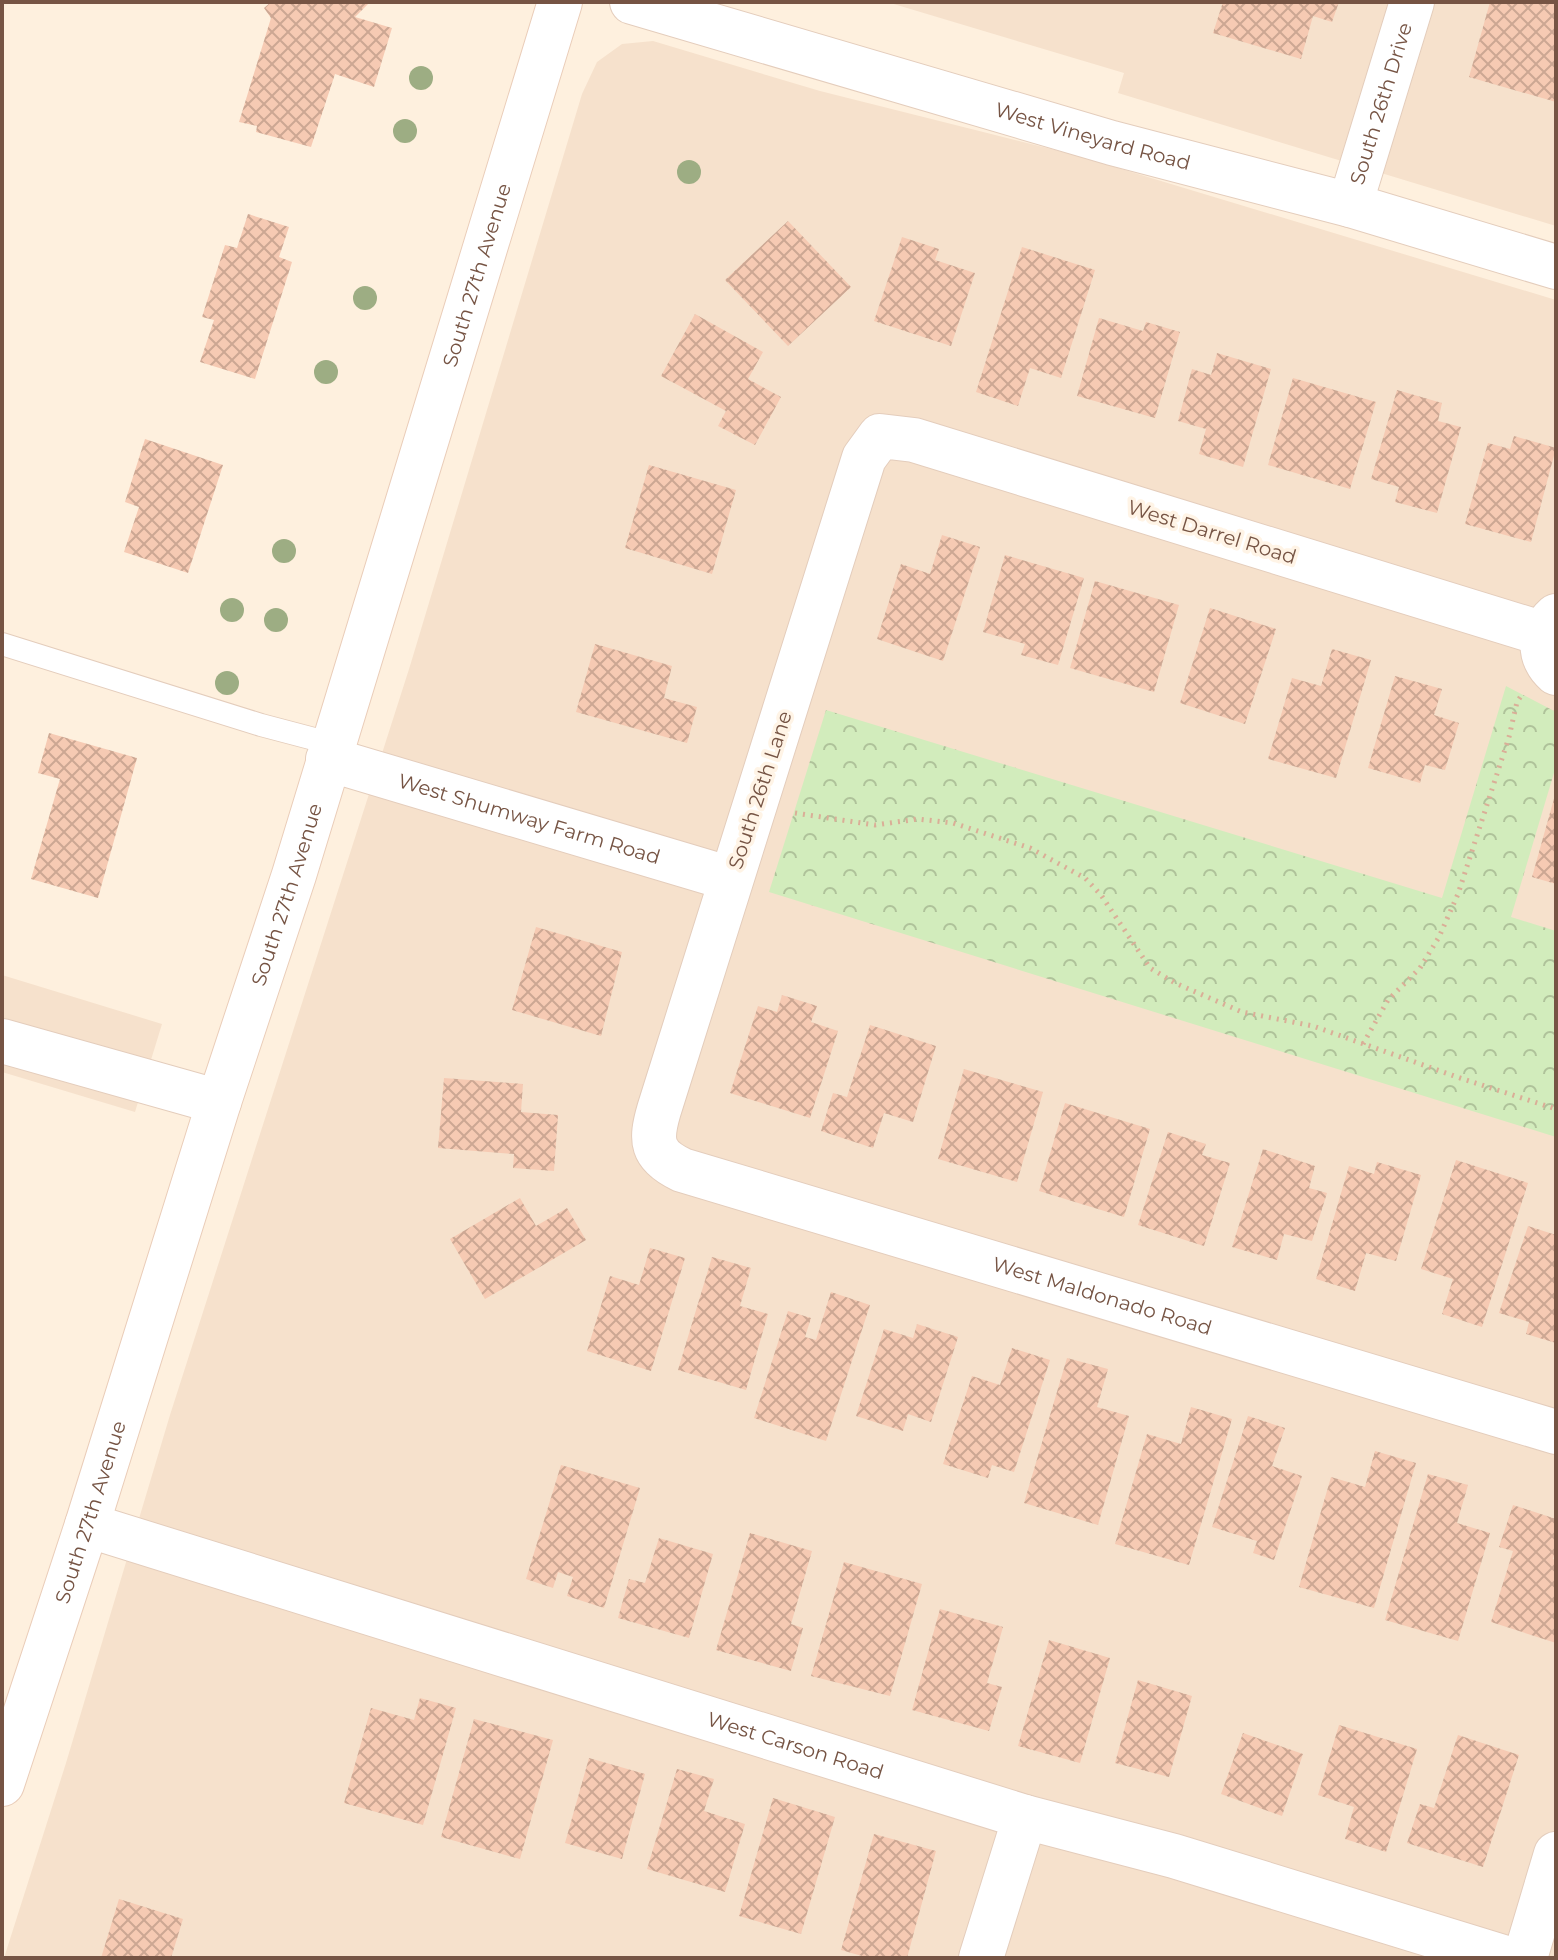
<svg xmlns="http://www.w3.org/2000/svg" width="1558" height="1960" font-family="Montserrat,sans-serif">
	<defs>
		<pattern id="park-crowns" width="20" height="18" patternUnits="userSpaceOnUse" patternTransform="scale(2)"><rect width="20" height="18" fill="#d2ecbc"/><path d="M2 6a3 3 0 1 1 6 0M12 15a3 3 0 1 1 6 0" fill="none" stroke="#afc29a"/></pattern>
		<pattern id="building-cross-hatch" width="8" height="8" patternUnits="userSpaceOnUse" patternTransform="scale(2)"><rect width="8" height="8" fill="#f6cab3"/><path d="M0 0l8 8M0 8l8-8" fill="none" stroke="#cca793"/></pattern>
	</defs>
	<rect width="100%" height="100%" fill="#fef0de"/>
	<path fill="#f6e1cc" d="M 887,2 L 1556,2 L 1556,226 L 1118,93 L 1124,73 Z
		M 653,41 L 820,91 L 1075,155 L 1556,300 L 1556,1958 L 4,1958 L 66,1763 L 170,1415 L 410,666 L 582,94 L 597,62 L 622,44 Z
		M 2,975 L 162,1024 L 135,1112 L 2,1072 Z"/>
	<path fill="url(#park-crowns)" d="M 1506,686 L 1556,712 L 1556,766 L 1511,917 L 1556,931 L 1556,1137 L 769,892 L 826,710 L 1442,898 Z"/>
	<path fill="url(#building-cross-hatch)" d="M 271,2 L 370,2 L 355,17 L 392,28 L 374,87 L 335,74 L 311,147 L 256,132 L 257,126 L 239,122 L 271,18 L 264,8 Z
		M 1223,2 L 1339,2 L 1332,22 L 1313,16 L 1301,59 L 1213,33 Z
		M 1490,2 L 1556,2 L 1556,102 L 1469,77 Z
		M 248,214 L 289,227 L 279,257 L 292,262 L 255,379 L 200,362 L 214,320 L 202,317 L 225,245 L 237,248 Z
		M 788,221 L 851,287 L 788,346 L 725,280 Z
		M 902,237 L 939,249 L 935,260 L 975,273 L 951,346 L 874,321 Z
		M 1022,247 L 1095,270 L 1061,378 L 1030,368 L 1018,406 L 976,392 Z
		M 695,314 L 763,352 L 748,379 L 781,397 L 755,445 L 718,426 L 726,411 L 661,376 Z
		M 1099,318 L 1143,331 L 1146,322 L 1180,332 L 1155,418 L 1077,396 Z
		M 1217,353 L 1271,369 L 1243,467 L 1199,454 L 1206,429 L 1178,421 L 1192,369 L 1211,375 Z
		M 1293,378 L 1376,402 L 1350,489 L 1268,465 Z
		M 1397,390 L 1442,403 L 1438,421 L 1461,427 L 1437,513 L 1395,502 L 1399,487 L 1371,479 Z
		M 1514,436 L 1556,448 L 1531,542 L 1465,524 L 1488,443 L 1510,449 Z
		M 145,439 L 223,465 L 188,573 L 124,552 L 139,507 L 125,502 Z
		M 649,465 L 736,490 L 712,574 L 625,548 Z
		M 942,535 L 980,547 L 943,661 L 877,639 L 901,564 L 930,574 Z
		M 1005,555 L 1084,578 L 1058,665 L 1021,655 L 1025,644 L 983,632 Z
		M 1095,581 L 1179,605 L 1154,692 L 1070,668 Z
		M 1210,608 L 1276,629 L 1245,724 L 1180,703 Z
		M 595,644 L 672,666 L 664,698 L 697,707 L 687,743 L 576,712 Z
		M 1332,649 L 1371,660 L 1336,778 L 1268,759 L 1292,678 L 1321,686 Z
		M 1395,676 L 1442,689 L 1434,715 L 1459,723 L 1445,770 L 1425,765 L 1420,783 L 1368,768 Z
		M 49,733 L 137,758 L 98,898 L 31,879 L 60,779 L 38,773 Z
		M 1555,795 L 1556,795 L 1556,884 L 1532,877 Z
		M 536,927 L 622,952 L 601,1036 L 512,1010 Z
		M 782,995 L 817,1006 L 811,1022 L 838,1031 L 810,1118 L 730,1093 L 758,1006 L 777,1012 Z
		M 870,1025 L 936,1046 L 913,1122 L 884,1113 L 873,1148 L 821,1131 L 833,1093 L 847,1097 Z
		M 964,1069 L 1043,1092 L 1017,1182 L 938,1159 Z
		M 444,1078 L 523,1084 L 521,1112 L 558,1115 L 554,1171 L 513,1168 L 514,1154 L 438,1148 Z
		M 1065,1103 L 1150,1129 L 1124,1217 L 1039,1191 Z
		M 1168,1132 L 1206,1144 L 1202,1155 L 1230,1163 L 1204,1246 L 1138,1225 Z
		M 1263,1149 L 1315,1166 L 1309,1188 L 1327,1193 L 1312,1241 L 1284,1234 L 1277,1260 L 1232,1247 Z
		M 1456,1160 L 1528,1183 L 1482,1327 L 1442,1314 L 1453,1279 L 1421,1269 Z
		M 1377,1162 L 1421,1175 L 1396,1261 L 1366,1253 L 1355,1291 L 1316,1279 L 1349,1166 L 1374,1174 Z
		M 520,1198 L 536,1226 L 567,1208 L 586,1240 L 485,1299 L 450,1239 Z
		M 1528,1226 L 1556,1235 L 1556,1343 L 1526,1334 L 1529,1322 L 1499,1313 Z
		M 650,1248 L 685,1258 L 651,1371 L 587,1351 L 610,1276 L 639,1285 Z
		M 712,1257 L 751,1268 L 740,1306 L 768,1314 L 746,1390 L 678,1370 Z
		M 831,1292 L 870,1305 L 826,1441 L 754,1418 L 788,1311 L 811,1318 L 805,1337 L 816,1340 Z
		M 917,1324 L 958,1337 L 931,1422 L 908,1414 L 903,1431 L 856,1416 L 884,1329 L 913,1338 Z
		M 1012,1348 L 1050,1360 L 1014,1472 L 992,1465 L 988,1478 L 943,1464 L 972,1376 L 1000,1385 Z
		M 1067,1358 L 1108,1369 L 1097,1407 L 1129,1416 L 1098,1525 L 1024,1503 Z
		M 1191,1407 L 1232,1419 L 1189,1565 L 1115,1544 L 1147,1434 L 1181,1444 Z
		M 1248,1416 L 1285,1428 L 1272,1466 L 1302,1476 L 1274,1560 L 1253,1553 L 1257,1541 L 1212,1527 Z
		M 1375,1451 L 1416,1463 L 1374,1608 L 1299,1587 L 1331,1477 L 1365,1487 Z
		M 561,1465 L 640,1488 L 604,1608 L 567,1596 L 573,1577 L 558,1572 L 553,1588 L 526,1579 Z
		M 1428,1474 L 1468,1485 L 1457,1523 L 1490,1533 L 1458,1641 L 1385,1620 Z
		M 1513,1505 L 1556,1519 L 1556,1549 L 1553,1559 L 1556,1560 L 1556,1643 L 1491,1622 L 1513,1551 L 1499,1547 Z
		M 750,1533 L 812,1551 L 791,1624 L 803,1628 L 791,1671 L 716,1650 Z
		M 659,1538 L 713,1554 L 689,1638 L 618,1618 L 629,1579 L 645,1583 Z
		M 844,1562 L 922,1584 L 890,1696 L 811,1676 Z
		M 940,1609 L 1003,1627 L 987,1683 L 1002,1687 L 989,1731 L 912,1710 Z
		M 1049,1640 L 1110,1658 L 1080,1763 L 1018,1746 Z
		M 1138,1680 L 1192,1696 L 1169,1777 L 1115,1763 Z
		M 420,1698 L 456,1708 L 423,1825 L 344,1803 L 371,1708 L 414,1720 Z
		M 474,1719 L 553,1740 L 520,1859 L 441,1837 Z
		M 1339,1725 L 1417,1749 L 1386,1852 L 1345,1839 L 1354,1807 L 1318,1795 Z
		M 1243,1733 L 1303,1754 L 1282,1816 L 1221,1794 Z
		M 1458,1735 L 1519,1755 L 1483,1867 L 1407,1843 L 1420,1804 L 1434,1808 Z
		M 589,1758 L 645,1774 L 622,1859 L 565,1843 Z
		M 677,1769 L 714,1779 L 704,1811 L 745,1824 L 725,1892 L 647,1869 Z
		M 773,1798 L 835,1817 L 801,1934 L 739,1916 Z
		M 874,1834 L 936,1851 L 907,1958 L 869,1958 L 841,1950 Z
		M 119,1899 L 183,1919 L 171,1958 L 101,1958 Z"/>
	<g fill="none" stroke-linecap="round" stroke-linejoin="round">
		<g stroke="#e4cdbc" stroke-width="24">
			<path id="service" d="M 2,644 L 261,725 L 333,744"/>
		</g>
		<g stroke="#e4cdbc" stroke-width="46">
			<g id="minor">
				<path id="s1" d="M 1350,205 L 1412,2"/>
				<path d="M 1556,616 C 1538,632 1538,658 1556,673"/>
				<path id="s2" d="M 1544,634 L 914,440 L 880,436 L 864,458 L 659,1110 C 650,1141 651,1155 682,1170 L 1556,1432"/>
				<path id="s3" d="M 328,759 L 731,879"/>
				<path d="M 2,1041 L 219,1102"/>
				<path id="s4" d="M 87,1525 L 1025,1817 L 1174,1856 L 1506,1958"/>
				<path d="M 981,1958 L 1025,1817"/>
				<path d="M 1525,1958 L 1556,1854"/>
			</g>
		</g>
		<g stroke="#e4cdbc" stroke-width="46">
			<g id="tertiary">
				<path id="s5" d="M 632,2 L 1112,143 L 1350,205 L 1556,267"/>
			</g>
		</g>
		<g stroke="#eacdb9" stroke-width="46">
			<g id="secondary">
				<path id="s6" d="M 2,1784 L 87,1525 L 219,1102 L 294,875 L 560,2"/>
			</g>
		</g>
		<path stroke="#daae97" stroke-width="5" stroke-dasharray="2 6" stroke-linecap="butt" d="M 795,813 L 875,825 L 918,819 L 953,823 L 1030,848 L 1085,878 L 1101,895 L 1150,968 L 1175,983 L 1242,1012 L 1313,1026 L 1460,1078 L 1556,1109
			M 1363,1044 L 1388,1000 L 1420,968 L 1439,937 L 1458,894 L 1509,737 L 1517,702 L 1521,696"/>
		<use href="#service" stroke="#fff" stroke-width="22"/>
		<use href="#minor" stroke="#fff" stroke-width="44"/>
		<use href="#tertiary" stroke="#fff" stroke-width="44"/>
		<use href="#secondary" stroke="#fff" stroke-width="44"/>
	</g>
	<g fill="#9dad83">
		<circle cx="421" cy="78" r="12"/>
		<circle cx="405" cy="131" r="12"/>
		<circle cx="689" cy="172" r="12"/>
		<circle cx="365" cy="298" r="12"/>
		<circle cx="326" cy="372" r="12"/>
		<circle cx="284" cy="551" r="12"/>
		<circle cx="232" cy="610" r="12"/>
		<circle cx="276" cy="620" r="12"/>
		<circle cx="227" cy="683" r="12"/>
	</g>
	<g text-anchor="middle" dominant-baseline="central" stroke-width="7" stroke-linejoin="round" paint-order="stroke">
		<g font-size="20" fill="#765444" stroke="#fff4e6">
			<text stroke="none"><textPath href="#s1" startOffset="106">South 26th Drive</textPath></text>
			<text stroke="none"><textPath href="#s5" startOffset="480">West Vineyard Road</textPath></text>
			<text stroke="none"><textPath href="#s6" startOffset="1582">South 27th Avenue</textPath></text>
			<text transform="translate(1212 532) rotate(17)">West Darrel Road</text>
			<text transform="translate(760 790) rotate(-72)">South 26th Lane</text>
			<text stroke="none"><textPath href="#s3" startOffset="210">West Shumway Farm Road</textPath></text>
			<text stroke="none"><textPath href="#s6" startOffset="934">South 27th Avenue</textPath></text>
			<text stroke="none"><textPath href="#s2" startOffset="1916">West Maldonado Road</textPath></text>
			<text stroke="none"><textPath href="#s6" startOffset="286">South 27th Avenue</textPath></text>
			<text stroke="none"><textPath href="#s4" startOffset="742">West Carson Road</textPath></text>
		</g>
	</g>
	<rect width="1558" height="1960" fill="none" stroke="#765444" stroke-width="8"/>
</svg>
